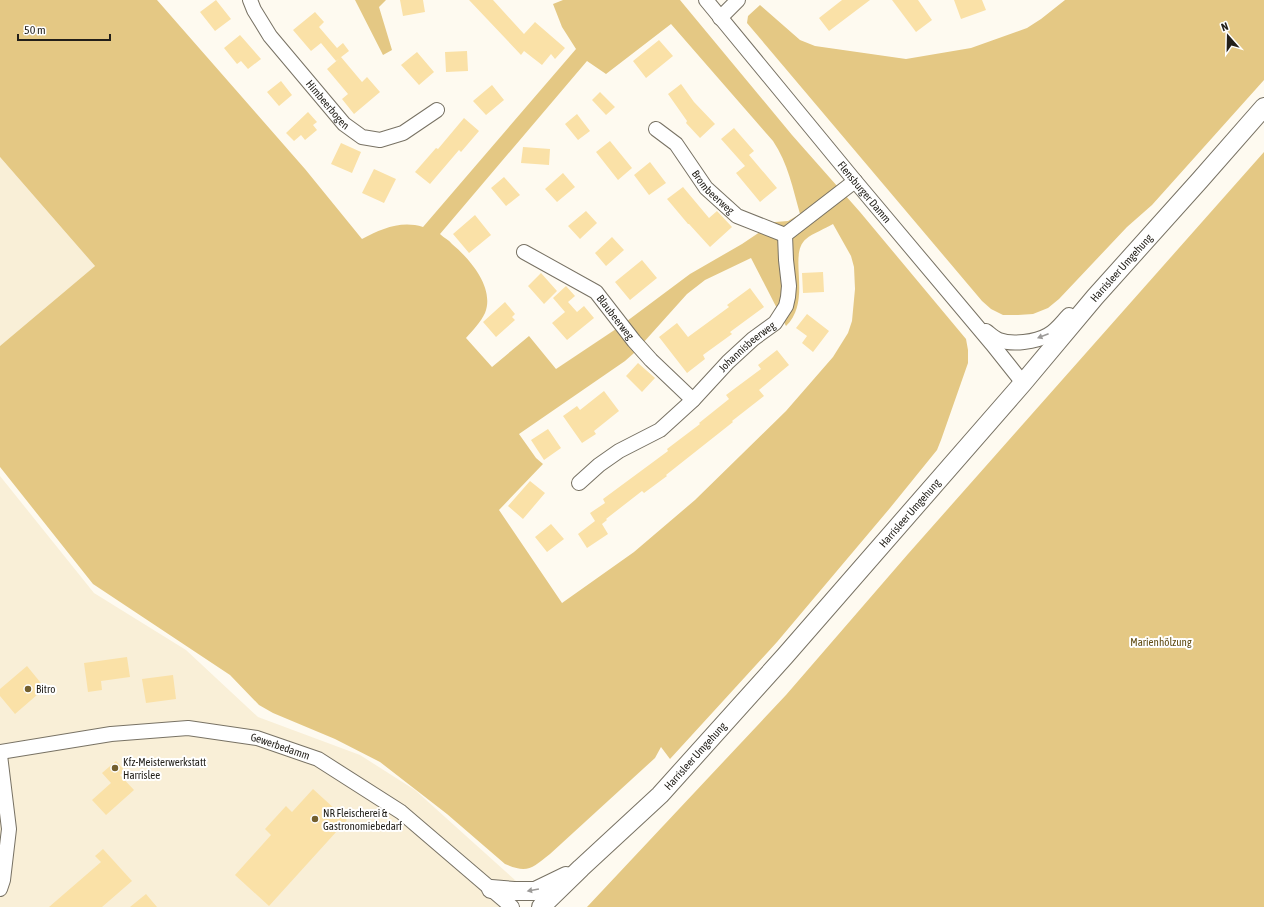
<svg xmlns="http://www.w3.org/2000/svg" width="1264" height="907" font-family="'Asap Condensed',sans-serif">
	<rect width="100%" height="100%" fill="#fefaf0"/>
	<path fill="#f9efd7" d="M 0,157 L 95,266 L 0,346 Z
		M 0,476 L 94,593 L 186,650 L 258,717 L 360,755 L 415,790 L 525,889 L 507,907 L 0,907 Z"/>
	<path fill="#e4c884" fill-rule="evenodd" d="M 0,0 L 157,0 L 305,169 L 362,239 C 381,229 401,220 423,227 L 576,49 L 562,27 L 553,4 L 563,0 L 680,0 L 792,135 L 860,212 L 966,339 L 968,350 L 968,363 L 941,440 L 937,450 L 890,508 L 777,642 L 670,759 L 661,747 L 655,758 L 550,854 C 532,868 528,874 505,864 L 447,814 L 380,762 L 335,739 L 273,713 L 259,705 L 230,675 L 93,584 L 0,467 L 0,346 L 95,266 L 0,157 ZM 671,24 L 773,141 C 788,163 793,189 800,214 L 788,221 L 775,222 L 742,244 L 690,274 L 619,327 L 556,369 L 529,336 L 492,367 L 466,338 C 472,331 481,322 485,313 C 495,288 470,259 452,244 C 449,240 444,238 440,234 L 587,61 L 606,74 ZM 833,224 L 851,256 L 854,267 L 855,289 L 852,321 L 848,333 L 833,357 L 786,411 L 695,500 L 634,552 L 562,603 L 499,510 L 543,464 L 536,458 L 519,434 L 625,361 L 634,353 L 687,294 L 705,280 L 751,258 L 786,326 C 813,300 787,255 806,239 C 813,233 825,229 833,224 Z
		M 355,0 L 386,0 L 379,7 L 392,50 L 383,55 Z
		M 1065,0 L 1264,0 L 1264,80 L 1152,205 L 1127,227 L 1059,299 L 1048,308 L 1033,314 L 1018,315 L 1003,315 L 991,309 L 982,301 L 747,23 L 748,16 L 760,5 L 800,40 L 815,46 L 906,59 L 971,48 L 1027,28 L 1041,19 Z
		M 1264,152 L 1264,907 L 587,907 L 786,695 L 908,554 Z"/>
	<path fill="#fae1a7" d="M 216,0 L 231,19 L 215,31 L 200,12 Z
		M 400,0 L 423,0 L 425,12 L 403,16 Z
		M 469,0 L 493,0 L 524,34 L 535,22 L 565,48 L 555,59 L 551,54 L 542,65 L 524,51 L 521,55 Z
		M 842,0 L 870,0 L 829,31 L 819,18 Z
		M 892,0 L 918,0 L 932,20 L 916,32 Z
		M 954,0 L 982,0 L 986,10 L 961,19 Z
		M 315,12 L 324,22 L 319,27 L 337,48 L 343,43 L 349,51 L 336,61 L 321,43 L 311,51 L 293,30 Z
		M 240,35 L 261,59 L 248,69 L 241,61 L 237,64 L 224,48 Z
		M 659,40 L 673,56 L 646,78 L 633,61 Z
		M 467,51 L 468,71 L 446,72 L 445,52 Z
		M 417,52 L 434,72 L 419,85 L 401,65 Z
		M 341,57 L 362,82 L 367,77 L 380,92 L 354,114 L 342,99 L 348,94 L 327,69 Z
		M 281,81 L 292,95 L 279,106 L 267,92 Z
		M 681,84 L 694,102 L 715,124 L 700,138 L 686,123 L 687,121 L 668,94 Z
		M 492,85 L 504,100 L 486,115 L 473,101 Z
		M 600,92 L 615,107 L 606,115 L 592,100 Z
		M 308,112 L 317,122 L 313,125 L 317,130 L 305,140 L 301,135 L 294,141 L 286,133 Z
		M 577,114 L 590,131 L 578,140 L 565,124 Z
		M 464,118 L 479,131 L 461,152 L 459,150 L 430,184 L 415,172 L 436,148 L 438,149 Z
		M 734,128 L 754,151 L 749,155 L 777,188 L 760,202 L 736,173 L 745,166 L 721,139 Z
		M 610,141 L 632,168 L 618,180 L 596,152 Z
		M 341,143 L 361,152 L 352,173 L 331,164 Z
		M 523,147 L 550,149 L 549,165 L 521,163 Z
		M 650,162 L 666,183 L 649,195 L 634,175 Z
		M 374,169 L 396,179 L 384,203 L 362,193 Z
		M 563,173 L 575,187 L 557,202 L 545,189 Z
		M 504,177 L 520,195 L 506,206 L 491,188 Z
		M 683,187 L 709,218 L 717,211 L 732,227 L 710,247 L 689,224 L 688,224 L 667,199 Z
		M 586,211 L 597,223 L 580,239 L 568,226 Z
		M 475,215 L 491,235 L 469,253 L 453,234 Z
		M 612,237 L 624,250 L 606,266 L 595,253 Z
		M 642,260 L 657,278 L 630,300 L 615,282 Z
		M 823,272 L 824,292 L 803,293 L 802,273 Z
		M 541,273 L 557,291 L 544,304 L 528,286 Z
		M 566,286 L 575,296 L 568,302 L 577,312 L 584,306 L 594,318 L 567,340 L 552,323 L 565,312 L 553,298 Z
		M 750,288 L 764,307 L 730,332 L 732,334 L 703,355 L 705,359 L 687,373 L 659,337 L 677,323 L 688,337 L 729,307 L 727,305 Z
		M 505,302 L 515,314 L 512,317 L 515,320 L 496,337 L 483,322 Z
		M 807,314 L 829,331 L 813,352 L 802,343 L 807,336 L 796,328 Z
		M 777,350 L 789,365 L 759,390 L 764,396 L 732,421 L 733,422 L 666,475 L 667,476 L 644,493 L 642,491 L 606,519 L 607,520 L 602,524 L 608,534 L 587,548 L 578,534 L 595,521 L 590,513 L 605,503 L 603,499 L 668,451 L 667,449 L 700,424 L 699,423 L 729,399 L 726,395 L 761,369 L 758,365 Z
		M 638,363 L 655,378 L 642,392 L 626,376 Z
		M 604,391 L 619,411 L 594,431 L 596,434 L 582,443 L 563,416 L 577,406 L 580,410 Z
		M 548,429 L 561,448 L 544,460 L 531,440 Z
		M 530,481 L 545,493 L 523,519 L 508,506 Z
		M 551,524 L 564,539 L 547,552 L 535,537 Z
		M 127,657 L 130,677 L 101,681 L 102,690 L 88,692 L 84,663 Z
		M 27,666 L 45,688 L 15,714 L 0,696 L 0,689 Z
		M 173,675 L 176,699 L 146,703 L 142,679 Z
		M 116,761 L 125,771 L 120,775 L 134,790 L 106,815 L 92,800 L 111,783 L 102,773 Z
		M 313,789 L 347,820 L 269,906 L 235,875 L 271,835 L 265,829 L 286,806 L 292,812 Z
		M 103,849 L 132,881 L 102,907 L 49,907 L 101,862 L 95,856 Z
		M 146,894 L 157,907 L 130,907 Z"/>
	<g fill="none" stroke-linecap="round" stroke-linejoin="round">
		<g stroke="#787264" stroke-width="16">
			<g id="minor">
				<path id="s1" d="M 250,0 L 254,10 L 270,36 L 344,124 L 362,137 L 380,140 L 403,133 L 437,110"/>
				<path id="s2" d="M 706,0 L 855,181 L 992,344 L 1023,383"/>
				<path d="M 720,18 L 738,0"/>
				<path id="s3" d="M 656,129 L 676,144 L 706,188 L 737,216 L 785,235"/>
				<path id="s4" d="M 524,252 L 596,292 L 634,341 L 651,360 L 693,400"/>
				<path d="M 986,331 C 990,334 994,338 999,340 C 1012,345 1036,342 1048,335 C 1057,330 1062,322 1069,315"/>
				<path id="s5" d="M 579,483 L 599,465 L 619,451 L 660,430 L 693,400 L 728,362 L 753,339 L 775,323 L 786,306 L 788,297 L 789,286 L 786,260 L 785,235 L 855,181"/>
				<path id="s6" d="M 0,752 L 111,734 L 188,728 L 257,738 L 318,759 L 401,812 L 512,907"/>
				<path d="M 0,755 L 9,829 L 3,880 L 0,889"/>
			</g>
		</g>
		<g stroke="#787264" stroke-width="20">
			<g id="major">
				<path d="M 491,889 L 514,891 L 535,891 L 566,876"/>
				<path id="s7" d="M 541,907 L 581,868 L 660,795 L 785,656 L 1023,383 L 1095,297 L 1200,180 L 1264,107"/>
			</g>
		</g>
		<use href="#minor" stroke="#fff" stroke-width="14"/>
		<use href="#major" stroke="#fff" stroke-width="18"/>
	</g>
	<defs><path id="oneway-solid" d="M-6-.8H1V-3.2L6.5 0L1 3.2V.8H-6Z"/></defs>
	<g fill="#9c9a98">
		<use href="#oneway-solid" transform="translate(1043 336) rotate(159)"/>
		<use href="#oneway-solid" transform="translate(533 890) rotate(170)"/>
	</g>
	<g fill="#735f2e" stroke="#fff" stroke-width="1.5">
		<circle cx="28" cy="689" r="4"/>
		<circle cx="115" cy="768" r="4"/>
		<circle cx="315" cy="819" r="4"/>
	</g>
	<g text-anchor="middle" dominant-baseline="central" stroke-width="4" stroke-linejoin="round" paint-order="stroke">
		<g font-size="11" fill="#221f19" stroke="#fff">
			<text stroke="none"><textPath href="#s1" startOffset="131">Himbeerbogen</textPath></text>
			<text stroke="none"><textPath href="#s3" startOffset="86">Brombeerweg</textPath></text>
			<text stroke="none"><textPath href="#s2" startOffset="249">Flensburger Damm</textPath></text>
			<text stroke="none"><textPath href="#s7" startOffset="864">Harrisleer Umgehung</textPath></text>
			<text stroke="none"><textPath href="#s4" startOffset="114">Blaubeerweg</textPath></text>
			<text stroke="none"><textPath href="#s5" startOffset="218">Johannisbeerweg</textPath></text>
			<text stroke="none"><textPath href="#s7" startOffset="540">Harrisleer Umgehung</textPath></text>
			<text stroke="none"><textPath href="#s6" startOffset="284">Gewerbedamm</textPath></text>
			<text stroke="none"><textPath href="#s7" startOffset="216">Harrisleer Umgehung</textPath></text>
		</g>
		<g font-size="11" fill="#614c14" stroke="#fff">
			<text x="1161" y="642">Marienhölzung</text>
		</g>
		<g font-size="11" fill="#221f19" stroke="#fff" text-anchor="start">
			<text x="36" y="689">Bitro</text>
			<text x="123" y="762">Kfz-Meisterwerkstatt<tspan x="123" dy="13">Harrislee</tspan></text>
			<text x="323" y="813">NR Fleischerei &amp;<tspan x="323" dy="13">Gastronomiebedarf</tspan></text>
		</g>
	</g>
	<g transform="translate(1228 36) rotate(340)" stroke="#ffffff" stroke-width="3" paint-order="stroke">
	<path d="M0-3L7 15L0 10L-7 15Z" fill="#221f19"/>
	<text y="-6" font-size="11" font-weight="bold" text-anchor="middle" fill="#221f19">N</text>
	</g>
	<path d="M18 34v6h92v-6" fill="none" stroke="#221f19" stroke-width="2"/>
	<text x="24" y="34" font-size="12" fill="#221f19" stroke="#ffffff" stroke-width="3" paint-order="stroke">50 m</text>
</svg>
